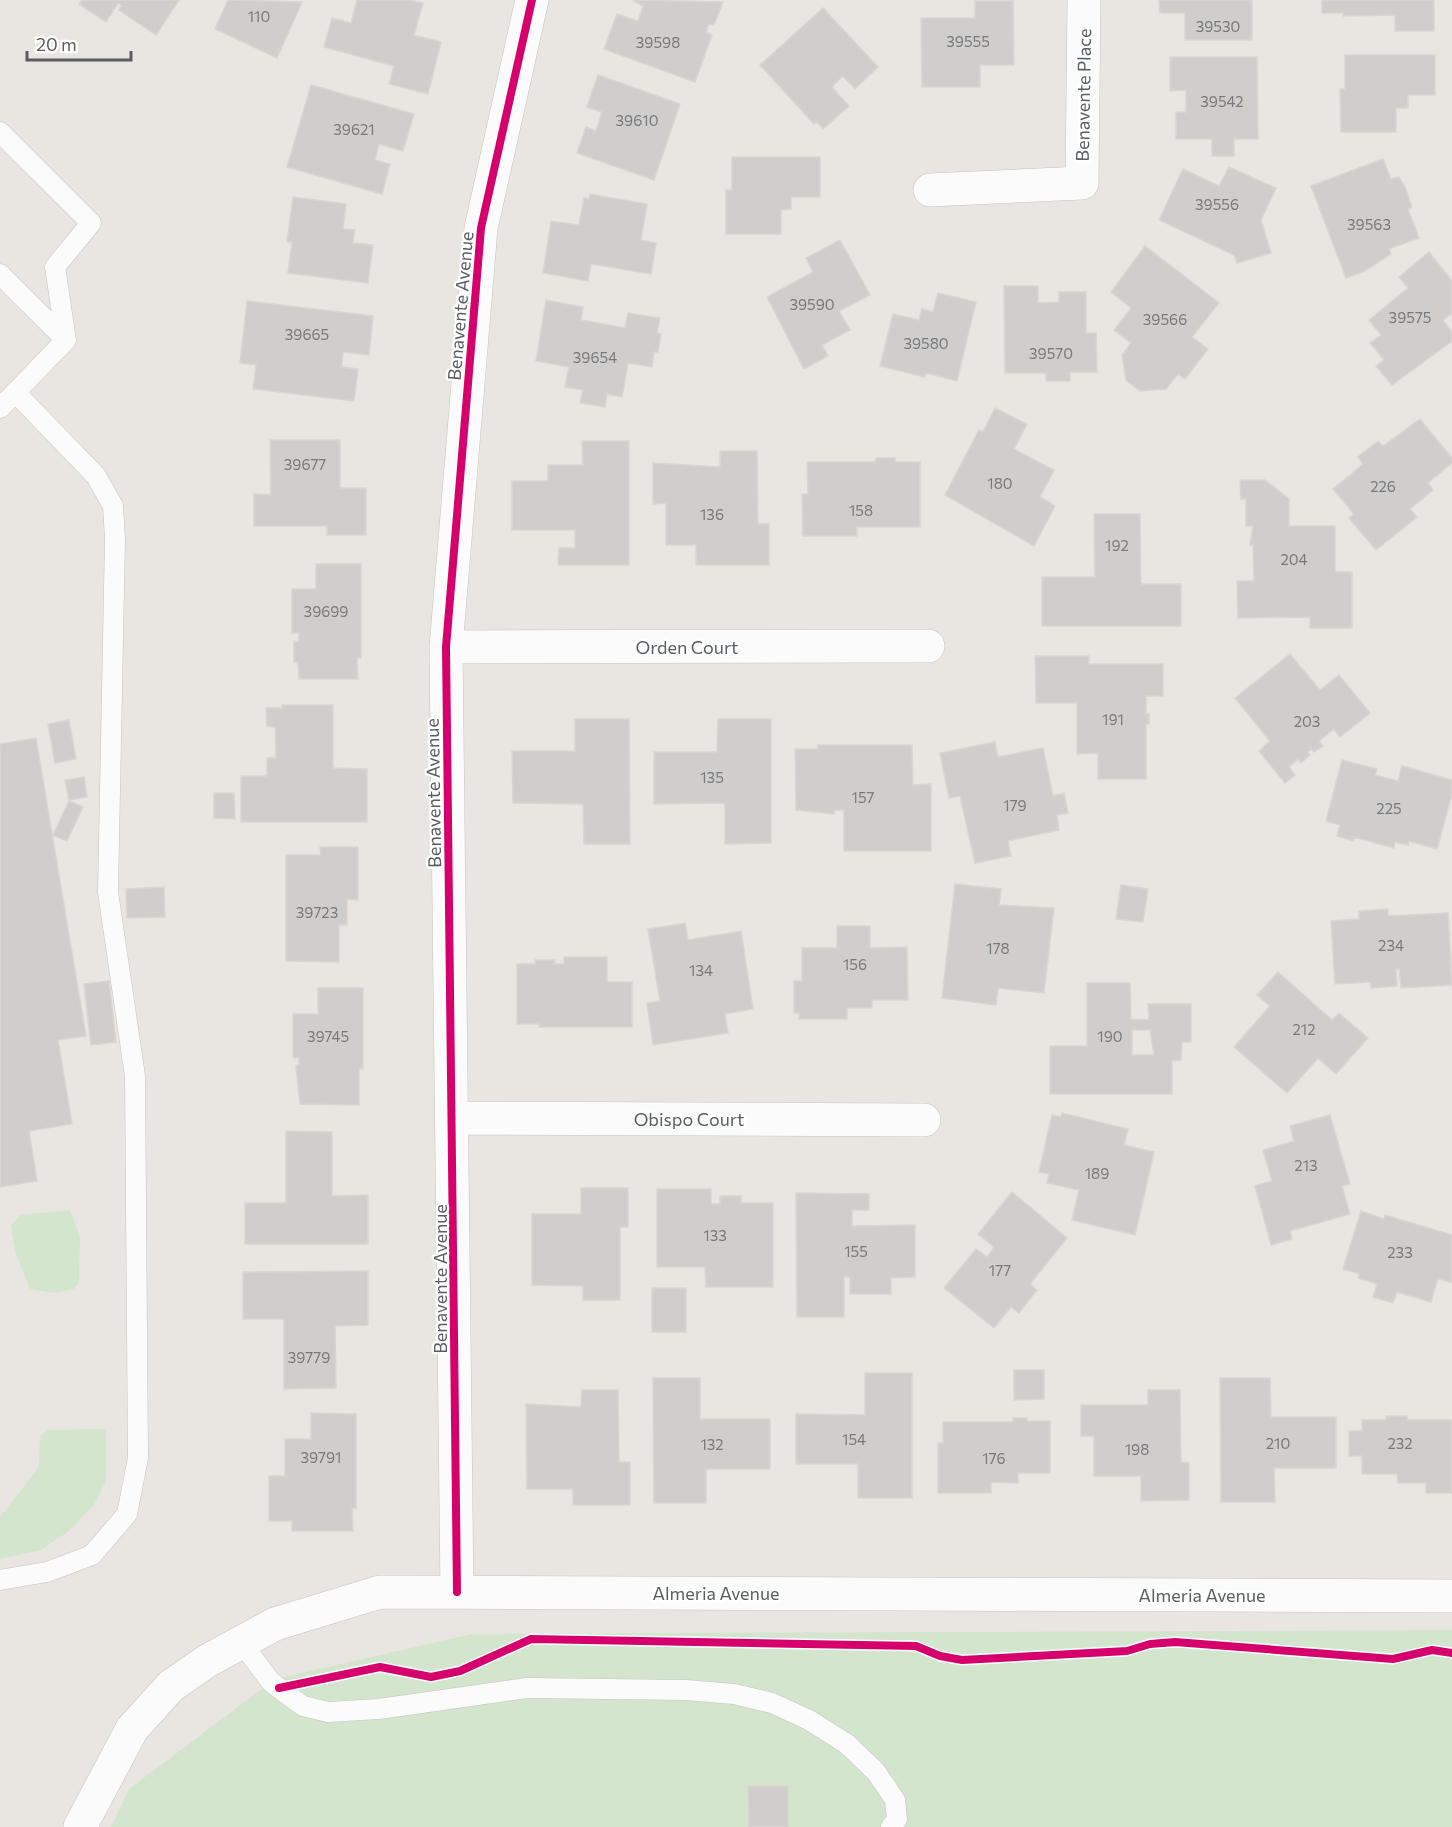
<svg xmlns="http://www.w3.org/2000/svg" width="1452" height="1827" font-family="Commissioner,sans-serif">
	<rect width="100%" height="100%" fill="#e9e6e2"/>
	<path fill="#d3e5cd" d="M 70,1210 L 80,1237 L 79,1283 L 74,1289 L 54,1293 L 30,1289 L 16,1254 L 11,1225 L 20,1215 Z
		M 106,1429 L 106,1481 L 94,1505 L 69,1531 L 41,1550 L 0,1559 L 0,1517 L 36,1471 L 39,1464 L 40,1436 L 48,1430 Z
		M 1452,1630 L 1452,1827 L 111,1827 L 129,1789 L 275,1679 L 472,1634 Z"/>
	<path fill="#d0cecc" stroke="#d8d5d2" stroke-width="1.5" fill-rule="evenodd" d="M 82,0 L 179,0 L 156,35 L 119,10 L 122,6 L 118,3 L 106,22 L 79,4 Z
		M 228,0 L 302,2 L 277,58 L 215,29 Z
		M 357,0 L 410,0 L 423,3 L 414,35 L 441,42 L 428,94 L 389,84 L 394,66 L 324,47 L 332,18 L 351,23 Z
		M 632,0 L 723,2 L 714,25 L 709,24 L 706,32 L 712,35 L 695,82 L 604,49 L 617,14 L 638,21 L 643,6 Z
		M 1159,0 L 1252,0 L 1252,40 L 1185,40 L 1185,13 L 1160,13 Z
		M 1322,0 L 1434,0 L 1434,31 L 1395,31 L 1395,15 L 1343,16 L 1343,13 L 1322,13 Z
		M 975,1 L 1013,1 L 1014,65 L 980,65 L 980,87 L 922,87 L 921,18 L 975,18 Z
		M 823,8 L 878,67 L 855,89 L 843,76 L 832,87 L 849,106 L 823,129 L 817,122 L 814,124 L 760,65 Z
		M 1345,55 L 1435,55 L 1435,95 L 1408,95 L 1408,108 L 1396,108 L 1396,132 L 1341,132 L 1340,89 L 1345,89 Z
		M 1170,57 L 1257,57 L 1258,139 L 1234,139 L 1234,156 L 1212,156 L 1212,139 L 1176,139 L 1176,112 L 1186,112 L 1186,90 L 1170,91 Z
		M 598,75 L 680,104 L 654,180 L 577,153 L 586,127 L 596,131 L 602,112 L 587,107 Z
		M 311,85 L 414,114 L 403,151 L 379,144 L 375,160 L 390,164 L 382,194 L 287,167 Z
		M 732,157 L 820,157 L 820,197 L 791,197 L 791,209 L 781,210 L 781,234 L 726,234 L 726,190 L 732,190 Z
		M 1383,159 L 1391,179 L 1399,177 L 1405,187 L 1412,207 L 1408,209 L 1419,238 L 1389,249 L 1391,254 L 1363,272 L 1346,278 L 1311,186 Z
		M 1229,167 L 1276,188 L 1261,220 L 1271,253 L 1237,263 L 1234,255 L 1159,220 L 1183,169 L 1219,186 Z
		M 590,194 L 647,204 L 641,240 L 656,243 L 651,274 L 591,264 L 588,281 L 543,273 L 551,221 L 579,225 L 584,198 L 589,199 Z
		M 293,197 L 346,204 L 343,229 L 355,230 L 353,243 L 373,245 L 368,283 L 288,273 L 292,242 L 287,242 Z
		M 840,240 L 870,295 L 839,311 L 850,330 L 822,345 L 828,356 L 804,369 L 767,297 L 813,272 L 806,258 Z
		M 1145,246 L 1219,303 L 1192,337 L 1208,349 L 1185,379 L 1178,374 L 1166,389 L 1140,391 L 1126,380 L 1122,355 L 1131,343 L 1114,330 L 1131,308 L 1111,292 Z
		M 1429,252 L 1452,281 L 1452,313 L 1443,320 L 1452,332 L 1452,341 L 1392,385 L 1376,366 L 1384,360 L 1370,343 L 1381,335 L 1369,320 L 1408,288 L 1399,277 Z
		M 1004,286 L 1038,286 L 1038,303 L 1059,302 L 1059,292 L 1086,292 L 1086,333 L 1096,333 L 1097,372 L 1070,372 L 1070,381 L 1046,381 L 1046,373 L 1005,373 Z
		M 938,293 L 976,302 L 957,381 L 926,373 L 925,377 L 880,366 L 893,314 L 919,320 L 922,309 L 933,312 Z
		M 546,300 L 583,307 L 581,320 L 625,328 L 628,313 L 660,318 L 657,333 L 661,334 L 658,352 L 654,352 L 652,367 L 628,363 L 622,397 L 607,394 L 605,407 L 580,403 L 583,390 L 565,387 L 569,367 L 536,361 Z
		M 247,301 L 373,316 L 369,355 L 343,352 L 342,367 L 358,369 L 354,401 L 253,389 L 256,365 L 240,363 Z
		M 995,408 L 1027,424 L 1014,449 L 1054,470 L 1040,497 L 1055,506 L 1034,546 L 945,495 L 979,430 L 983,432 Z
		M 1420,419 L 1452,458 L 1452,463 L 1428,483 L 1433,490 L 1410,509 L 1417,517 L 1376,550 L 1349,518 L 1354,514 L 1333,489 L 1363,464 L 1358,457 L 1378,441 L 1383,446 Z
		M 270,440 L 340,440 L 340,488 L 366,488 L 366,535 L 327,535 L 327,526 L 254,526 L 254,494 L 271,495 Z
		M 582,441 L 629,441 L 629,565 L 558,565 L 559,548 L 575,548 L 575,530 L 512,530 L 512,481 L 548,481 L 548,465 L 583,465 Z
		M 720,451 L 757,451 L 758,524 L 769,524 L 769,565 L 696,565 L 696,545 L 666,545 L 666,503 L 653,504 L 653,463 L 720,467 Z
		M 876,458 L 895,458 L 895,462 L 920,462 L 920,527 L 857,527 L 857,536 L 803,536 L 802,494 L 808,494 L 807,462 L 875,462 Z
		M 1240,480 L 1265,480 L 1289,499 L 1289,526 L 1335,526 L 1335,572 L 1352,572 L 1352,628 L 1310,628 L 1310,617 L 1238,618 L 1237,581 L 1254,581 L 1253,545 L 1250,545 L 1253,526 L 1246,526 L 1246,499 L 1241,499 Z
		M 1094,514 L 1140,514 L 1141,584 L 1181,584 L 1181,626 L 1042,626 L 1042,577 L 1095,577 Z
		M 316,564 L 361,564 L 361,658 L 357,658 L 358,679 L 299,679 L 298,662 L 294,662 L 294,641 L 299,642 L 299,633 L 292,633 L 292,589 L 316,589 Z
		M 1290,654 L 1320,690 L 1339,675 L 1370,713 L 1340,737 L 1334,729 L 1319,741 L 1323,746 L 1314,752 L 1311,749 L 1308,752 L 1310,755 L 1301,763 L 1298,759 L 1289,767 L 1295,775 L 1285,783 L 1259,751 L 1270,741 L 1235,698 Z
		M 1035,656 L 1089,656 L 1089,664 L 1163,664 L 1163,696 L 1146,696 L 1146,714 L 1149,714 L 1149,724 L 1146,724 L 1146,779 L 1098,779 L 1098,753 L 1077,754 L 1077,703 L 1036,703 Z
		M 282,705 L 333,705 L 333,768 L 367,769 L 367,822 L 241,822 L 241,776 L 267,776 L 267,758 L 276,758 L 275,727 L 267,726 L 266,708 L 282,708 Z
		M 575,719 L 629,719 L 630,844 L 584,844 L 583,804 L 513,803 L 512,751 L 575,751 Z
		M 718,719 L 771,719 L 771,843 L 725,844 L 725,803 L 654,804 L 654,752 L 717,752 Z
		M 69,720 L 76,759 L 55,763 L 48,724 Z
		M 36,738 L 86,1036 L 58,1040 L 72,1124 L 29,1131 L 37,1181 L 0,1187 L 0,744 Z
		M 995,742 L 998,757 L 1043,748 L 1053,796 L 1064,793 L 1068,813 L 1057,815 L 1059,830 L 1008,841 L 1011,856 L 975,863 L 960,796 L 949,798 L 940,753 Z
		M 818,745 L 912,745 L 913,785 L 931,784 L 931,851 L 844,851 L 844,810 L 834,810 L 834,814 L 796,810 L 795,749 L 818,749 Z
		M 1342,760 L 1377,769 L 1375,775 L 1398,781 L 1402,766 L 1452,780 L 1452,794 L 1437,849 L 1409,841 L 1408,845 L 1395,842 L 1394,848 L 1354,837 L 1354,841 L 1337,836 L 1340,825 L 1326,821 Z
		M 84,777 L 87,797 L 69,800 L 65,780 Z
		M 214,793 L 234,793 L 235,819 L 214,818 Z
		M 69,801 L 83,807 L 67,841 L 53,835 Z
		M 320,847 L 358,847 L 358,900 L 347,899 L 347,925 L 339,925 L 339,962 L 286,961 L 286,855 L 321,855 Z
		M 955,884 L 1001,889 L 999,905 L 1054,908 L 1044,993 L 998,988 L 996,1005 L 942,998 Z
		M 1121,885 L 1148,889 L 1143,922 L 1116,919 Z
		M 164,887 L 165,917 L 127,918 L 126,889 Z
		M 1388,909 L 1388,916 L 1448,913 L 1452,985 L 1401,988 L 1399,969 L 1396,969 L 1397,986 L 1371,988 L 1371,982 L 1335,984 L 1331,921 L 1359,919 L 1359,911 Z
		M 685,923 L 688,940 L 741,931 L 753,1009 L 725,1014 L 728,1033 L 653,1045 L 647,1003 L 660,1001 L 648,929 Z
		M 837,926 L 870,926 L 870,948 L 907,947 L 908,1000 L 872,1000 L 872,1008 L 847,1008 L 847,1019 L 799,1019 L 799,1013 L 794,1013 L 794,981 L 802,981 L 802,948 L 837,948 Z
		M 564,957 L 607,957 L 607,982 L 632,982 L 632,1027 L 539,1027 L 539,1024 L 517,1024 L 517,964 L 535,964 L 535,960 L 555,960 L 554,964 L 564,964 Z
		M 1278,972 L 1332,1020 L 1339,1013 L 1368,1038 L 1336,1074 L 1318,1058 L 1287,1093 L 1234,1047 L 1270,1006 L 1257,995 Z
		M 109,981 L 116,1042 L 91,1045 L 84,984 Z
		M 1087,983 L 1130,983 L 1131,1019 L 1149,1020 L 1148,1004 L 1191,1004 L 1191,1042 L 1182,1042 L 1181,1060 L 1172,1061 L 1172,1094 L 1050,1094 L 1050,1046 L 1087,1046 ZM 1132,1030 L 1150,1030 L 1154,1055 L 1132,1055 Z
		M 318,988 L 363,988 L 363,1069 L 359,1068 L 359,1105 L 300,1104 L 296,1066 L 299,1065 L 299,1058 L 293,1057 L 293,1014 L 318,1014 Z
		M 1062,1113 L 1128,1129 L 1124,1145 L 1154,1152 L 1135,1235 L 1072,1220 L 1079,1190 L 1047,1183 L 1049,1174 L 1039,1172 L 1052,1115 L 1061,1117 Z
		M 1330,1115 L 1350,1184 L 1342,1186 L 1350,1214 L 1290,1231 L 1292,1239 L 1271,1245 L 1255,1186 L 1272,1181 L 1263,1150 L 1294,1141 L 1290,1126 Z
		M 286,1131 L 332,1132 L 332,1196 L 368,1195 L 368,1244 L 245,1244 L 245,1203 L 286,1203 Z
		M 581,1188 L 628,1188 L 628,1227 L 620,1227 L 620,1300 L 583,1300 L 583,1286 L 532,1285 L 532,1214 L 581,1214 Z
		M 657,1189 L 711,1189 L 711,1204 L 720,1204 L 720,1196 L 741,1196 L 741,1203 L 773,1203 L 773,1287 L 706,1287 L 705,1267 L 657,1267 Z
		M 1012,1192 L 1067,1238 L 1030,1284 L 1037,1290 L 1019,1313 L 1011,1307 L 994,1328 L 944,1288 L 976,1249 L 987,1257 L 994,1247 L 978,1234 Z
		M 796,1193 L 869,1194 L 869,1210 L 852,1210 L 852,1226 L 915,1225 L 915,1277 L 891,1278 L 891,1294 L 850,1294 L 850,1277 L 844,1277 L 844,1317 L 797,1317 Z
		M 1361,1211 L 1384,1219 L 1385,1215 L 1452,1235 L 1452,1283 L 1438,1278 L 1431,1302 L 1397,1292 L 1393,1303 L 1373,1297 L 1377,1284 L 1358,1278 L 1359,1274 L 1343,1269 Z
		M 368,1271 L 368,1325 L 335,1326 L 336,1388 L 284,1389 L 284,1319 L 243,1319 L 243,1272 Z
		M 652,1288 L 686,1288 L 686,1332 L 652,1332 Z
		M 1014,1370 L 1044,1370 L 1044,1399 L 1014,1400 Z
		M 865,1373 L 912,1373 L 912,1498 L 858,1498 L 858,1464 L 796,1464 L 796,1414 L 865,1415 Z
		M 653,1378 L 700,1378 L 700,1419 L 770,1419 L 770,1469 L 706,1469 L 706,1503 L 654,1503 Z
		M 1220,1378 L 1270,1378 L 1271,1417 L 1336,1417 L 1336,1468 L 1274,1468 L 1275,1502 L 1221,1502 Z
		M 582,1390 L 618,1390 L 619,1462 L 630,1462 L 630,1505 L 573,1505 L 573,1489 L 527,1489 L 526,1404 L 581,1407 Z
		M 1148,1390 L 1180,1390 L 1181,1462 L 1189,1463 L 1189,1500 L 1141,1501 L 1141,1476 L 1094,1476 L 1094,1436 L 1081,1436 L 1081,1405 L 1148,1405 Z
		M 311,1413 L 356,1414 L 356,1508 L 352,1508 L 353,1531 L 292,1531 L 292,1521 L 269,1521 L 269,1476 L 285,1476 L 285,1439 L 311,1439 Z
		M 1386,1416 L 1407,1416 L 1407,1420 L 1452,1420 L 1452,1493 L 1426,1493 L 1426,1483 L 1398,1483 L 1397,1474 L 1362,1474 L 1362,1456 L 1349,1456 L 1349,1431 L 1362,1431 L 1362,1420 L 1386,1420 Z
		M 1013,1418 L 1027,1418 L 1027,1421 L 1050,1421 L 1050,1473 L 1018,1473 L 1018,1483 L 991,1482 L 991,1493 L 938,1493 L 938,1443 L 943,1443 L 943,1422 L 1013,1422 Z
		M 748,1786 L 788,1786 L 788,1827 L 749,1827 Z"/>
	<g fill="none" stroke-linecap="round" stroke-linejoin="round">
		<g stroke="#c4c3c3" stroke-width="21">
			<path id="service" d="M 0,132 L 91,223 L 55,267 L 66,340 L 0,408
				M 0,274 L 66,340
				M 0,1580 L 47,1572 L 92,1555 L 127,1514 L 138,1458 L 135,1076 L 108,892 L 115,539 L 113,506 L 96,476 L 15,392
				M 241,1642 L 271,1682 L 288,1695 L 303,1706 L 328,1712 L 379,1709 L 527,1688 L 686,1690 L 734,1694 L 772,1703 L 809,1720 L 847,1744 L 876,1772 L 895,1800 L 897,1819 L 891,1827"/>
		</g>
		<g stroke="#c4c3c3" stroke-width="34">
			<path id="minor" d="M 930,190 L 1082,183 L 1084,0
				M 446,647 L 928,646
				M 454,1118 L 924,1120
				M 457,1592 L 446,647 L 481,228 L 532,0
				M 80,1827 L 132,1729 L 171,1686 L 207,1661 L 275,1624 L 380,1592 L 1452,1596"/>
		</g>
		<use href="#service" stroke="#fcfbfb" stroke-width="20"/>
		<use href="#minor" stroke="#fcfbfb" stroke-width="33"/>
		<g stroke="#fff" stroke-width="11">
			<path id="cycleway" d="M 457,1592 L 446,647 L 481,228 L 532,0
				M 279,1688 L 380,1667 L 431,1677 L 460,1671 L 531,1639 L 916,1646 L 940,1656 L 962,1660 L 1127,1651 L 1150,1644 L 1175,1642 L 1393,1659 L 1432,1650 L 1452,1653"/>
		</g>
		<use href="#cycleway" stroke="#d6006c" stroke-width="8"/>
	</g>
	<g text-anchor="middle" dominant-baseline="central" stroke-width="4.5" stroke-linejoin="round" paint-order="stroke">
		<g font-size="15" fill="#777a7d">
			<text x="259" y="16">110</text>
			<text x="1218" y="26">39530</text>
			<text x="968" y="41">39555</text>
			<text x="658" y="42">39598</text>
			<text x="1222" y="101">39542</text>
			<text x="637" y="120">39610</text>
			<text x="354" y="129">39621</text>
			<text x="1217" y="204">39556</text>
			<text x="1369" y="224">39563</text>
			<text x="812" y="304">39590</text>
			<text x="1410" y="317">39575</text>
			<text x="1165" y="319">39566</text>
			<text x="307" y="334">39665</text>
			<text x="926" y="343">39580</text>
			<text x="1051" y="353">39570</text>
			<text x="595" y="357">39654</text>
			<text x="305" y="464">39677</text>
			<text x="1000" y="483">180</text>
			<text x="1383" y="486">226</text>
			<text x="861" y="510">158</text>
			<text x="712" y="514">136</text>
			<text x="1117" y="545">192</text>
			<text x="1294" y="559">204</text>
			<text x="326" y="611">39699</text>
			<text x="1113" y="719">191</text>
			<text x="1307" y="721">203</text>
			<text x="712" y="777">135</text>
			<text x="863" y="797">157</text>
			<text x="1015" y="805">179</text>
			<text x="1389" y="808">225</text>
			<text x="317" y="912">39723</text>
			<text x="1391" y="945">234</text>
			<text x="998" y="948">178</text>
			<text x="855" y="964">156</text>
			<text x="701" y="970">134</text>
			<text x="1304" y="1029">212</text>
			<text x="328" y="1036">39745</text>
			<text x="1110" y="1036">190</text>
			<text x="1306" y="1165">213</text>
			<text x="1097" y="1173">189</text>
			<text x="715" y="1235">133</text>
			<text x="856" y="1251">155</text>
			<text x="1400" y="1252">233</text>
			<text x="1000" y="1270">177</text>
			<text x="309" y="1357">39779</text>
			<text x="854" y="1439">154</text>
			<text x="1278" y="1443">210</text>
			<text x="1400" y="1443">232</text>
			<text x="712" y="1444">132</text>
			<text x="1137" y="1449">198</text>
			<text x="321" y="1457">39791</text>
			<text x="994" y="1458">176</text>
		</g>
		<g font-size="18" fill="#585d61" stroke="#fff">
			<text transform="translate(1083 95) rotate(-89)">Benavente Place</text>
			<text transform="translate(460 306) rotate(-85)">Benavente Avenue</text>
			<text x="687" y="647">Orden Court</text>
			<text transform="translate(433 793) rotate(-91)">Benavente Avenue</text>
			<text x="689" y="1119">Obispo Court</text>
			<text transform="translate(440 1279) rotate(-90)">Benavente Avenue</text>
			<text x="716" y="1593">Almeria Avenue</text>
			<text x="1202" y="1595">Almeria Avenue</text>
		</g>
	</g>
	<path d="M27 51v9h104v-9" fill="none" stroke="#585d61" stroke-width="3"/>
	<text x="36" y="51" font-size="18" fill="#585d61" stroke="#ffffff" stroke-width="4.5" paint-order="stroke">20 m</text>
</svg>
